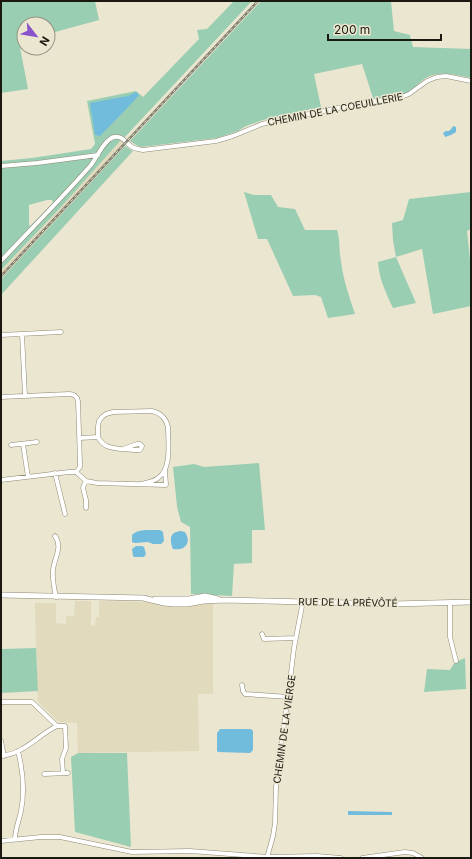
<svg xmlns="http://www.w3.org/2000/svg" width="472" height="859" font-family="Inter,sans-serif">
	<rect width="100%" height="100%" fill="#ebe6d0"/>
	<path fill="#e2dabd" d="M 121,140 L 125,146 L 1,279 L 1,270 L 61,207 Z
		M 75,601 L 91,601 L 91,625 L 95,626 L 96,617 L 99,617 L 99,601 L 213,603 L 213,694 L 198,694 L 199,751 L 78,753 L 77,723 L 59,722 L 38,702 L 36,648 L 35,603 L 56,603 L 56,623 L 66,624 L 66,616 L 74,616 Z"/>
	<path fill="#9aceb3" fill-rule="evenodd" d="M 1,1 L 95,1 L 99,20 L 48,34 L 48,24 L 24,24 L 24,40 L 19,42 L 28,89 L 1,93 Z
		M 234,1 L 252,1 L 124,138 L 122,135 L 119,138 L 121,140 L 61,207 L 1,270 L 1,161 L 32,158 L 91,149 L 95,144 L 87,101 L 136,91 L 143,97 L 199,39 L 197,30 L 207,29 ZM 47,200 L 52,200 L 53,203 L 30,226 L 29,225 L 29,205 Z
		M 261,1 L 391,1 L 394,31 L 410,35 L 413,47 L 471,49 L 471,78 C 458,75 443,71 430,76 C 421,79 414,90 404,94 C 395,98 383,97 373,98 L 362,64 L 314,74 L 321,107 L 263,120 L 246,126 L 238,131 L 217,138 L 141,147 L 136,145 L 130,141 Z
		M 125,146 L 133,151 L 1,295 L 1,279 Z
		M 244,192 L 254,195 L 271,195 L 278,207 L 295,209 L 305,230 L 337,230 C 340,237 339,252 341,261 C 343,279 349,296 355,314 L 328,318 L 321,297 L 315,295 L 293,296 L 267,239 L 258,239 Z
		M 471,192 L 471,229 L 467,231 L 471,269 L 471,306 L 433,314 L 422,249 L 396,257 L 416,303 L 393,308 C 386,293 379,279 378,262 L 396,257 L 393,240 L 392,223 L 403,220 L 409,199 Z
		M 259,463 L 265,530 L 252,530 L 252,563 L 234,564 L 232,596 L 191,594 L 190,527 L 181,522 L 177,507 L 173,467 L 194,464 L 204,467 Z
		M 36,648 L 38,691 L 1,693 L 1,649 Z
		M 465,658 L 466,689 L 424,692 L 427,669 L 450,670 L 455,662 Z
		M 78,753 L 127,753 L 131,847 L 75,832 L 71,757 Z"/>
	<path fill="#71bbdd" d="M 136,92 L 139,95 L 132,103 L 100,136 L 95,135 L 90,103 L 128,96 Z
		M 453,126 L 456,127 L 456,132 L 451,135 L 445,137 L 443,133 L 446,131 L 449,131 L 452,128 Z
		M 155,530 L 160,530 L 163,532 L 164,541 L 161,544 L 153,544 L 148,542 L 135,543 L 132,542 L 132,535 C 138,529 147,530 155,530 Z
		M 181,531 L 185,532 C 192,543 185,551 173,549 C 171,545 169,536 174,533 C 175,532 180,531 181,531 Z
		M 136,546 L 142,546 L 144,547 L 146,554 L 144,557 L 134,557 L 133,556 L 132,549 Z
		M 220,729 L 251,729 L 253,731 L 253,750 L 250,753 L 218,752 L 217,751 L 217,733 Z
		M 348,811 L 392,812 L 392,815 L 348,815 Z"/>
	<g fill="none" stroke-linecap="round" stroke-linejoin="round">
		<g stroke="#8d8874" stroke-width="5">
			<path id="minor" d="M 1,166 L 37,163 L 98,155
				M 1,261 C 31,229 62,198 91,165 C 97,157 104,140 114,137 C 122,135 126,143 132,147 C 135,149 139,149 143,150 L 216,141 L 233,136 L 262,124 L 280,120 L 367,102 L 399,98 L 409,94 L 427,81 L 437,77 L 446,76 L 471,81
				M 22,334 L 25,396
				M 1,335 L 61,332
				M 1,397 L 69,394 C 74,394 77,396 78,401 L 80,463 L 80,467 L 76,472 L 69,472 L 1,480
				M 98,437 L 98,426 L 99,421 L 102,417 L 106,414 L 113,412 L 152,411 C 161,413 166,418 168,427 C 168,442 172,469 158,478 C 153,482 146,483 140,484
				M 80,438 L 98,437 C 103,447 111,448 121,449 C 126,449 132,450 138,450 L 140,450 L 142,446 L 140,444 L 137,444 L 123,449
				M 23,444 L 28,477
				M 11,445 L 37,442
				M 76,472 L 86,481 L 84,485 L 83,488 L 86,500 L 86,508
				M 55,473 L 65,514
				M 86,481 L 97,483 L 166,485 L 165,470
				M 55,536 C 63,547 54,559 53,570 C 52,579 54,588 56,597
				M 450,603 L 450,637 L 456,661
				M 262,634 L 264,639 L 296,638
				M 242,685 L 243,691 L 245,694 L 288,697
				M 1,702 L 32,702 L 57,726 L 65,726 L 66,748 L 62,759 L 63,773
				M 1,741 L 4,756
				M 1,756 C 8,755 16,753 22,749 C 35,742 44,732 57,726
				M 44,774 L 68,773
				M 15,839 C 15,829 19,821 21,811 C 25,791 23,771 18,751
				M 1,841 L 41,837 L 60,837 L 132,852 L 190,851 L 268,857 L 317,856 L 341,858
				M 267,858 L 273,836 L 275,823 L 276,787 L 279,760 L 288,697 L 294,648 L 303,601
				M 362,858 L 405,852 L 413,853 L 422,858"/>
		</g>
		<g stroke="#8d8874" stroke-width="6">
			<path id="tertiary" d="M 1,595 L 145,598
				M 143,598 L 164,603 L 173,604 L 187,604 L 204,601 L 225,600 L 393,604 L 471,602
				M 155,599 L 189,599 L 205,596 L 218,599"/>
		</g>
		<use href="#minor" stroke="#fff" stroke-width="4"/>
		<use href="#tertiary" stroke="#fff" stroke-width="5"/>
		<g stroke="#827f70" stroke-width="2.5">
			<path id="rail" d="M 1,276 L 258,1"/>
		</g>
		<use href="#rail" stroke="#ebe6d0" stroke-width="1" stroke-dasharray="3" stroke-linecap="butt"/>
	</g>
	<g text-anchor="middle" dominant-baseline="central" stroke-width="3" stroke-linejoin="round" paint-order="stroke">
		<g font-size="10" fill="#1a1810" stroke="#ebe6d0">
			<text transform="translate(335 109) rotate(-11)">CHEMIN DE LA COEUILLERIE</text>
			<text transform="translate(348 602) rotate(1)">RUE DE LA PRÉVÔTÉ</text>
			<text transform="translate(284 729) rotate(-82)">CHEMIN DE LA VIERGE</text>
		</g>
	</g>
	<rect width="472" height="859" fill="none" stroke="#1a1810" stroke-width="4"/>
	<g transform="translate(36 36) rotate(121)"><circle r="19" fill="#ebe6d0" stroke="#979483"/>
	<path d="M0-3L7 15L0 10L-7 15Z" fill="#8853cb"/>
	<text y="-6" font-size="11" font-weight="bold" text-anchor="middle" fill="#1a1810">N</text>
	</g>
	<path d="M328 34v6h113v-6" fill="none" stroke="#1a1810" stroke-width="2"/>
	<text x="334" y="34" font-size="12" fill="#1a1810" stroke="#ebe6d0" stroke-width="3" paint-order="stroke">200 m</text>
</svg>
